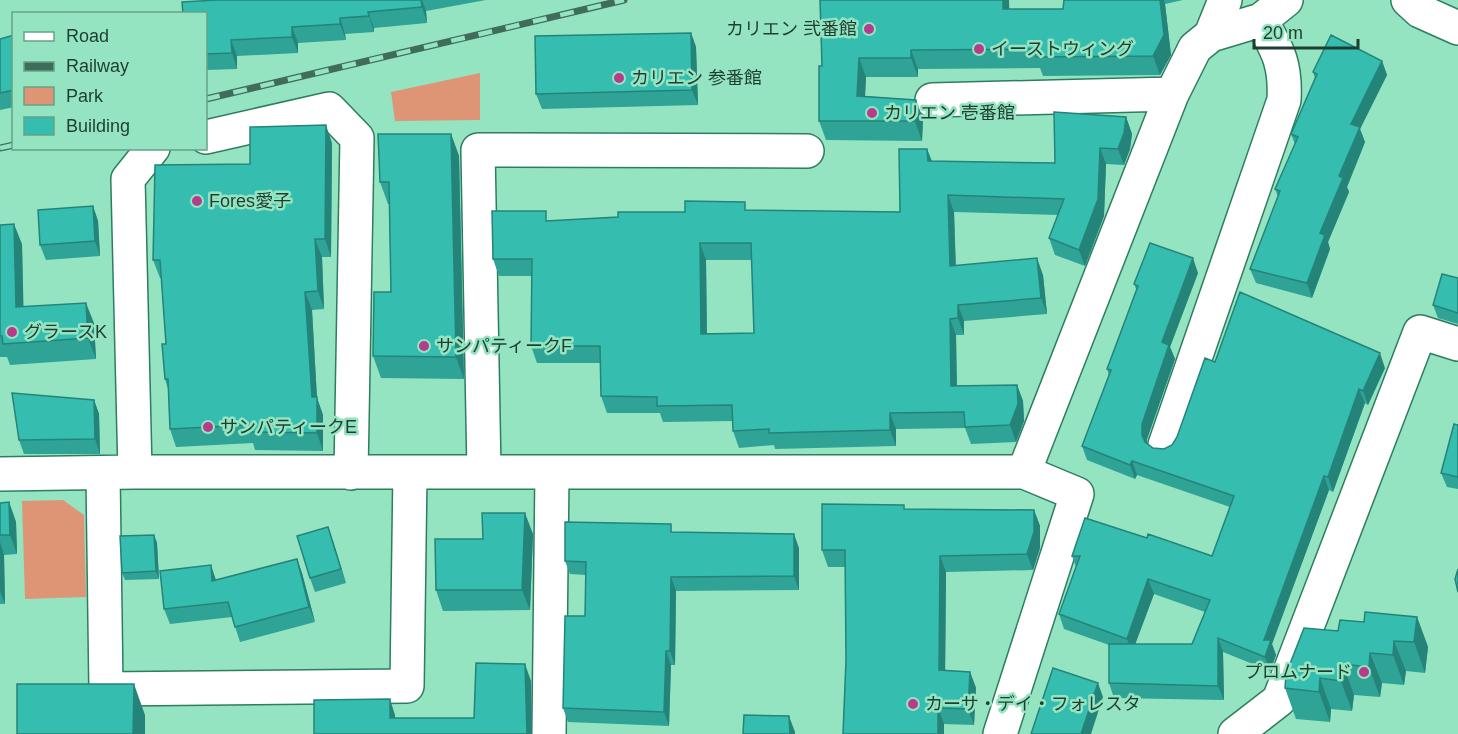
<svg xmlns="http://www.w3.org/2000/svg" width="1458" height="734" font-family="Helvetica,'Noto Sans JP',sans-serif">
	<rect width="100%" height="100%" fill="#95e4c1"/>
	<path fill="#dd9575" d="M 480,73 L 480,120 L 395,121 L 391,92 Z
		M 63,500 L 84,515 L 86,597 L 25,599 L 22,501 Z"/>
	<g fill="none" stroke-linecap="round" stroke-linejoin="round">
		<g stroke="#2d7d5f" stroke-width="36">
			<path id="minor" d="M 1408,0 L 1420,11 L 1458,28
				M 1211,35 L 1225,0
				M 932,100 L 1172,94
				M 206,137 L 329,109 L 357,138 L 351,473
				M 1165,445 L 1284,100 C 1286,64 1278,51 1261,20
				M 484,471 L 478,150 L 807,151
				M 135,472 L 128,179 L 153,148
				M 0,474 L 135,472 L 1024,472 L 1172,94 L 1195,48 L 1211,35 L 1261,20 L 1286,0
				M 103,474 L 106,689 L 407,686 L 410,472
				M 549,734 L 552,473
				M 1000,734 L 1077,494 L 1024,472
				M 1235,734 L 1279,700 L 1420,332 L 1458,344"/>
		</g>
		<use href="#minor" stroke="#fff" stroke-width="33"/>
		<g stroke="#3f6d59" stroke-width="7">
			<path id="rail" d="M 206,99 L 624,0
				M 0,148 L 14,145"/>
		</g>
		<use href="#rail" stroke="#95e4c1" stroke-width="4.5" stroke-dasharray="14" stroke-linecap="butt"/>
	</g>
	<path fill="#2ea396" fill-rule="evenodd" d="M 216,0 L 486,0 L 426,11 L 427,23 L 374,28 L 374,32 L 345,34 L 346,40 L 298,43 L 298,53 L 237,56 L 237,69 L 206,70 L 206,14 Z
		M 1076,0 L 1183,0 L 1165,4 L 1171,55 L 1160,75 L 1043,76 L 1040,68 L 918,69 L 918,77 L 866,77 L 865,96 L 916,100 L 923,119 L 922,141 L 826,140 L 819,121 L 822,66 L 1010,9 L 1063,9 Z
		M 691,33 L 696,47 L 698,105 L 542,109 L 536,94 Z
		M 14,35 L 14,107 L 0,110 L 0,39 Z
		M 1382,61 L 1387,75 L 1360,129 L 1365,142 L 1347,187 L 1349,192 L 1328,242 L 1330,249 L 1312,298 L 1256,283 L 1250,269 L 1278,197 L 1275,189 L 1295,144 L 1291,134 L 1315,78 L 1313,72 Z
		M 1126,117 L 1132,134 L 1130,149 L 1124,165 L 1106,164 L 1104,216 L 1085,266 L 1055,255 L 1049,238 L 1058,215 L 954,212 L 956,265 L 1043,275 L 1047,314 L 964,321 L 964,335 L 956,335 L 957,386 L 1017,385 L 1023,401 L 1024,421 L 1016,442 L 971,444 L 965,428 L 896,429 L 896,446 L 775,449 L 774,445 L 739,448 L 733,431 L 733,421 L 663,422 L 660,413 L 607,413 L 601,396 L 601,363 L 537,363 L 531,346 L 532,276 L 499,276 L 493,259 L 685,212 L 748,210 L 900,212 L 927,149 L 932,161 L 1055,163 ZM 706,260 L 752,260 L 754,333 L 707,333 Z
		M 451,134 L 459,156 L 464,379 L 381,378 L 373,356 L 391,292 L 389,204 L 388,204 L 380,182 Z
		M 332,143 L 331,257 L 322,257 L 324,309 L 312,310 L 317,398 L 323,415 L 323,451 L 255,450 L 253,443 L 176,447 L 170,429 L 168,389 L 165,379 L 166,344 L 161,278 L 160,278 L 153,260 L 250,164 Z
		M 93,206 L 98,221 L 100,256 L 46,260 L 40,245 Z
		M 0,225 L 22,244 L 23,307 L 94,323 L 96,359 L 10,365 L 7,357 L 0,357 Z
		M 1198,273 L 1170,347 L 1175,359 L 1147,439 L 1147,444 L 1153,448 L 1164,449 L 1172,445 L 1177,437 L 1215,362 L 1385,368 L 1368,405 L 1365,403 L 1333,492 L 1329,490 L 1272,644 L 1276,655 L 1270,671 L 1223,652 L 1224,700 L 1114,698 L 1109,683 L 1109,645 L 1064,629 L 1059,614 L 1076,567 L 1072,556 L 1147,538 L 1212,556 L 1230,507 L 1137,475 L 1135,479 L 1087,460 L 1082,446 L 1109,375 L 1107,369 L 1137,291 L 1134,284 ZM 1154,594 L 1205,612 L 1192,644 L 1135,644 Z
		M 1458,278 L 1458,324 L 1438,318 L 1433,305 Z
		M 94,400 L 99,414 L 100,454 L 24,454 L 19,440 Z
		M 1458,425 L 1458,489 L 1447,487 L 1441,473 Z
		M 9,502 L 16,522 L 17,554 L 4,555 L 5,604 L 0,604 L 0,503 Z
		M 905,509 L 1034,510 L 1040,526 L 1040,548 L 1033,570 L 946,572 L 945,671 L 970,672 L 976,688 L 974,725 L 944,724 L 944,734 L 843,734 L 846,660 L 845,567 L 828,567 L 822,550 Z
		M 328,527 L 346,583 L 315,592 L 310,578 Z
		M 674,532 L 799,548 L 799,590 L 676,591 L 675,665 L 671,665 L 669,726 L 568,722 L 563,708 L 585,616 L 586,575 L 570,574 L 565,561 Z
		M 533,534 L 530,610 L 443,611 L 436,590 L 483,539 Z
		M 154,535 L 157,543 L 159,579 L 125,580 L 122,573 Z
		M 297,559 L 302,573 L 315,622 L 240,642 L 232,617 L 170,624 L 164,609 L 216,580 Z
		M 1417,617 L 1428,647 L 1425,673 L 1406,671 L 1404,685 L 1382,683 L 1380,697 L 1354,695 L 1352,711 L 1331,709 L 1330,722 L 1296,719 L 1285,688 L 1338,631 L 1364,622 Z"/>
	<path fill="#25847a" d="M 421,0 L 422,0 L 426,11 L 427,23 L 422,7 Z
		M 1003,0 L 1009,0 L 1010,29 L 1003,9 Z
		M 1160,0 L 1164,0 L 1165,4 L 1171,55 L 1160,75 L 1153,56 Z
		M 368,12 L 374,28 L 374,32 L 369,16 Z
		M 340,18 L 345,34 L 346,40 L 340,24 Z
		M 292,27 L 298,43 L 298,53 L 292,37 Z
		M 691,33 L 696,47 L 698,105 L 692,90 Z
		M 231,40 L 237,56 L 237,69 L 232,53 Z
		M 911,50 L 918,69 L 918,77 L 911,58 Z
		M 859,58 L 866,77 L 864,115 L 857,96 Z
		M 1382,61 L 1387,75 L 1360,129 L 1365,142 L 1347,187 L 1349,192 L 1328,242 L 1330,249 L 1312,298 L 1307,283 L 1320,233 L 1339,176 L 1351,124 Z
		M 916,100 L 923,119 L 922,141 L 915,121 Z
		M 1126,117 L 1132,134 L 1130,149 L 1124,165 L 1118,149 Z
		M 326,125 L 332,143 L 331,257 L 325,239 Z
		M 451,134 L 459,156 L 464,379 L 456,357 Z
		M 1100,148 L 1106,164 L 1104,216 L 1085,266 L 1079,250 Z
		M 927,149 L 933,165 L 928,161 Z
		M 948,195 L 954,212 L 956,282 L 950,266 Z
		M 93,206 L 98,221 L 100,256 L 95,241 Z
		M 14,224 L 22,244 L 24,328 L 16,307 Z
		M 315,239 L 322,257 L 324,309 L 318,291 Z
		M 700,243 L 706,260 L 707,350 L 701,334 Z
		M 1037,258 L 1043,275 L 1047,314 L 1041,298 Z
		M 1193,258 L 1198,273 L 1170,347 L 1175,359 L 1147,439 L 1147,449 L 1142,435 L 1142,424 L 1162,342 Z
		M 305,292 L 312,310 L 317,398 L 323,415 L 323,451 L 317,433 L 312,397 Z
		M 86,303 L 94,323 L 96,359 L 88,338 Z
		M 958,305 L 964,321 L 964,335 L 958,318 Z
		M 950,319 L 956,335 L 957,403 L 951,386 Z
		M 1380,353 L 1385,368 L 1368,405 L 1363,391 Z
		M 1017,385 L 1023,401 L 1024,421 L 1016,442 L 1010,425 Z
		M 1359,389 L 1365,403 L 1333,492 L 1328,477 Z
		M 94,400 L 99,414 L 100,454 L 95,439 Z
		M 890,413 L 896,429 L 896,446 L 890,430 Z
		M 1132,461 L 1137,475 L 1135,479 L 1130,465 Z
		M 1324,476 L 1329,490 L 1272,644 L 1276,655 L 1270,671 L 1265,657 L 1264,640 Z
		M 9,502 L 16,522 L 17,554 L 10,535 Z
		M 1034,510 L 1040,526 L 1040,548 L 1033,570 L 1027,554 Z
		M 525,513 L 533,534 L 530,610 L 522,590 Z
		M 328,527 L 333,541 L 346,583 L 341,569 Z
		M 794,534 L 799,548 L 799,590 L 794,576 Z
		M 154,535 L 157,543 L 159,579 L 156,571 Z
		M 0,542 L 4,555 L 5,604 L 0,591 Z
		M 940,556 L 946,572 L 945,687 L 939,670 Z
		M 297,559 L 302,573 L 315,622 L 309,607 Z
		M 211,565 L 216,580 L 212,581 Z
		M 671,577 L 676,591 L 675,665 L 670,651 Z
		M 1148,579 L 1154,594 L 1132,653 L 1127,639 Z
		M 1417,617 L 1428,647 L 1425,673 L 1414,642 Z
		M 1218,638 L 1223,652 L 1224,700 L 1218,686 Z
		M 1394,641 L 1406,671 L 1404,685 L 1393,655 Z
		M 666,651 L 671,665 L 669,726 L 664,712 Z
		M 1370,653 L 1382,683 L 1380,697 L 1369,667 Z
		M 525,664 L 531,681 L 532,734 L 527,734 Z
		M 1343,664 L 1354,695 L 1352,711 L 1341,681 Z
		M 970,672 L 976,688 L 974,725 L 968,709 Z
		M 1320,678 L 1331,709 L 1330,722 L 1319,692 Z
		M 1098,683 L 1103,697 L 1091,734 L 1081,734 Z
		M 134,684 L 145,715 L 145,734 L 133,734 Z
		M 390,699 L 395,715 L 396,734 L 390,718 Z
		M 938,708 L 944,724 L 944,734 L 938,734 Z
		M 789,716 L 795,732 L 795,734 L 790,734 Z"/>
	<path fill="#35bdaf" stroke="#25847a" stroke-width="1.5" fill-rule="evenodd" d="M 216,0 L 421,0 L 422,7 L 368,12 L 369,16 L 340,18 L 340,24 L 292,27 L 292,37 L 231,40 L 232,53 L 206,54 L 206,14 L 183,14 L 182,2 Z
		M 820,0 L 1003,0 L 1003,9 L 1063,9 L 1064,0 L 1160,0 L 1164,35 L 1153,56 L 1036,57 L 1035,49 L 911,50 L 911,58 L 859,58 L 857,96 L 916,100 L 915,121 L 819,121 L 819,66 L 822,66 Z
		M 691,33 L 692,90 L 536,94 L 535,36 Z
		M 14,35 L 14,90 L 0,93 L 0,39 Z
		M 1331,35 L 1382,61 L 1351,124 L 1360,127 L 1339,176 L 1343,178 L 1320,233 L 1325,235 L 1307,283 L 1250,269 L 1280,191 L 1275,189 L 1298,137 L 1291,134 L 1317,74 L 1313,72 Z
		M 1054,112 L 1126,117 L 1124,133 L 1118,149 L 1100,148 L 1098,199 L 1079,250 L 1049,238 L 1064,199 L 948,195 L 950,266 L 1037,258 L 1041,298 L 958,305 L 958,318 L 950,319 L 951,386 L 1017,385 L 1018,404 L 1010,425 L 965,427 L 964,412 L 890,413 L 890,430 L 769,433 L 769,429 L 733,431 L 732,405 L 657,406 L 657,397 L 601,396 L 600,346 L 531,346 L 532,259 L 493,259 L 492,211 L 546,211 L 546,221 L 618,217 L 618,212 L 685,212 L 685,201 L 745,202 L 745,210 L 900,212 L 899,149 L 927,149 L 928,161 L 1055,163 ZM 700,243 L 751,243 L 754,333 L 701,334 Z
		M 326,125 L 325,239 L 315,239 L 318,291 L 305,292 L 312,397 L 317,397 L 317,433 L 249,432 L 249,425 L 170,429 L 168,379 L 165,379 L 162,344 L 166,344 L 160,260 L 153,260 L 155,165 L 250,164 L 250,127 Z
		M 378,134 L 451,134 L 456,357 L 373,356 L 374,292 L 391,292 L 389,182 L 380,182 Z
		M 93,206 L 95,241 L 40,245 L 38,210 Z
		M 14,224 L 16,307 L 86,303 L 88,338 L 3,344 L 2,336 L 0,336 L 0,225 Z
		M 1150,243 L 1193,258 L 1162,342 L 1169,345 L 1142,424 L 1142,435 L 1145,442 L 1153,448 L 1164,449 L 1172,445 L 1177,437 L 1205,358 L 1215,362 L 1240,292 L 1380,353 L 1363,391 L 1359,389 L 1328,477 L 1324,476 L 1264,640 L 1271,640 L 1265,657 L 1218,638 L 1218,686 L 1109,683 L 1109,644 L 1192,644 L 1210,600 L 1148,579 L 1127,639 L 1059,614 L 1080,556 L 1072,556 L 1085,518 L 1147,538 L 1148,534 L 1212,556 L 1234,496 L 1132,461 L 1130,465 L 1082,446 L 1111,370 L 1107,369 L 1138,286 L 1134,284 Z
		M 1442,274 L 1458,278 L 1458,313 L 1433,305 Z
		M 12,393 L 94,400 L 95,439 L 19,440 Z
		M 1454,424 L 1458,425 L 1458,477 L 1441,473 Z
		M 9,502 L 10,535 L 0,535 L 0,503 Z
		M 822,504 L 904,505 L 904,509 L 1034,510 L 1034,532 L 1027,554 L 940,556 L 939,670 L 970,672 L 968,709 L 938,708 L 938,734 L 843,734 L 846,660 L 845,550 L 822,550 Z
		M 482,513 L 525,513 L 522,590 L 436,590 L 435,539 L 483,539 Z
		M 565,522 L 671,524 L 671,532 L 794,534 L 794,576 L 671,577 L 670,651 L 666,651 L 664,712 L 563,708 L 565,616 L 585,616 L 586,562 L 565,561 Z
		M 328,527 L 341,569 L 310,578 L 297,536 Z
		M 154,535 L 156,571 L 122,573 L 120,536 Z
		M 297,559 L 309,607 L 235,627 L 228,602 L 164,609 L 160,571 L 211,565 L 212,581 Z
		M 1458,569 L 1458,592 L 1455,579 Z
		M 1365,612 L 1417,617 L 1414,642 L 1394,641 L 1393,655 L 1370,653 L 1369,667 L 1343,664 L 1341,681 L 1320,678 L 1319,692 L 1285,688 L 1286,674 L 1304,628 L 1338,631 L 1340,620 L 1364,622 Z
		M 476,663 L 525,664 L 527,734 L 314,734 L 314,700 L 390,699 L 390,718 L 474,718 Z
		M 1053,668 L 1098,683 L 1081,734 L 1031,734 Z
		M 17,684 L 134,684 L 133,734 L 17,734 Z
		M 744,715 L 789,716 L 790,734 L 743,734 Z"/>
	<g fill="#b73b8b" stroke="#95e4c1" stroke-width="2">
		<circle cx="869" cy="29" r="6"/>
		<circle cx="979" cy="49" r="6"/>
		<circle cx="619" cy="78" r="6"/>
		<circle cx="872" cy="113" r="6"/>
		<circle cx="197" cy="201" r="6"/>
		<circle cx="12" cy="332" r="6"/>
		<circle cx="424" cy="346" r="6"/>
		<circle cx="208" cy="427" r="6"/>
		<circle cx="1364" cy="672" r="6"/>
		<circle cx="913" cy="704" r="6"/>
	</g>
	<g text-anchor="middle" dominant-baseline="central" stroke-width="5" stroke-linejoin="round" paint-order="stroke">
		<g font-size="18" fill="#1e3e31" stroke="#95e4c1" text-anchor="start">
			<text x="857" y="29" text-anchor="end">カリエン 弐番館</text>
			<text x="991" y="49">イーストウィング</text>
			<text x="631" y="78">カリエン 参番館</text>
			<text x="884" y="113">カリエン 壱番館</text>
			<text x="209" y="201">Fores愛子</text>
			<text x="24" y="332">グラースK</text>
			<text x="436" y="346">サンパティークF</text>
			<text x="220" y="427">サンパティークE</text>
			<text x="1352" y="672" text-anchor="end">プロムナード</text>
			<text x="925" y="704">カーサ・デイ・フォレスタ</text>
		</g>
	</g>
	<rect x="12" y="12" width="195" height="138" fill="#95e4c1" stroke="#65a287" stroke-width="1.5"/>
	<rect x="24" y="32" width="30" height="9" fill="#ffffff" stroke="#65a287" stroke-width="1.5"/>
	<text x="66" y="42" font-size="18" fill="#1e3e31">Road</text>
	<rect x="24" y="62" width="30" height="9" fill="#3f6d59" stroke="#65a287" stroke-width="1.5"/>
	<text x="66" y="72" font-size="18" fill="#1e3e31">Railway</text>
	<rect x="24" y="87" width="30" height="18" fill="#dd9575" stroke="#65a287" stroke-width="1.5"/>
	<text x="66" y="102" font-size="18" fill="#1e3e31">Park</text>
	<rect x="24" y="117" width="30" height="18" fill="#35bdaf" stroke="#65a287" stroke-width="1.5"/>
	<text x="66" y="132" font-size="18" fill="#1e3e31">Building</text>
	<path d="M1254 39v9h104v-9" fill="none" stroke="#1e3e31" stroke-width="3"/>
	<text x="1263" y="39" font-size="18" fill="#1e3e31" stroke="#95e4c1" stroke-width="4.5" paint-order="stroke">20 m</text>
</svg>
